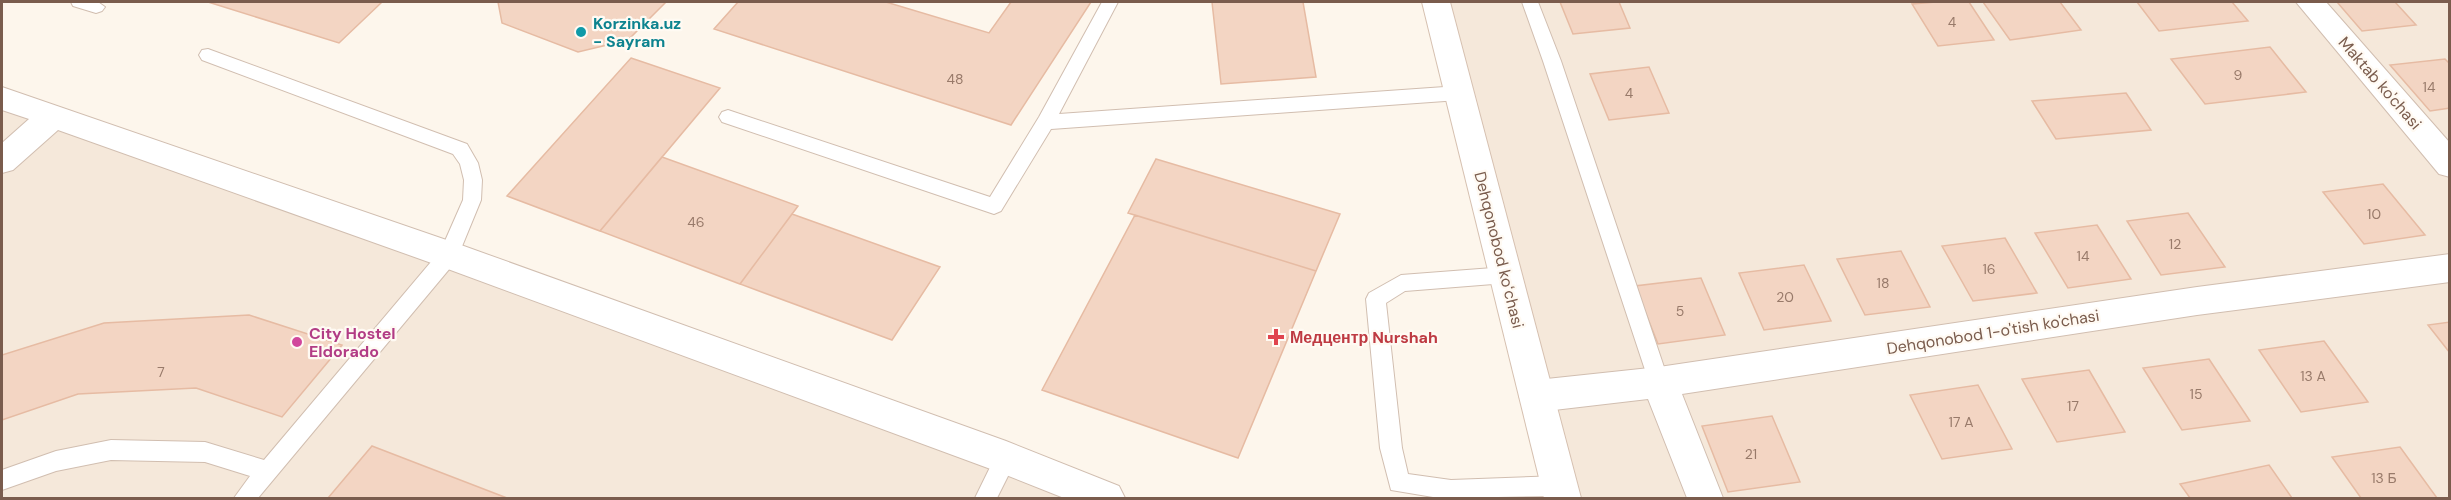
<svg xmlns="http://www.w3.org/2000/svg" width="2451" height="500" font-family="'DM Sans',sans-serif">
	<rect width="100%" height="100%" fill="#fdf6ec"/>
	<path fill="#f5e8da" d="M 1436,2 L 2449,2 L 2449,498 L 1563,498 Z
		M 2,98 L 449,255 L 1006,458 L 1106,498 L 2,498 Z"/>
	<path fill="#f3d5c3" stroke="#e6bba3" stroke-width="1.5" d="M 208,2 L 382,2 L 339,43 Z
		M 498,2 L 666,2 L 628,40 L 578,52 L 502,23 Z
		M 738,2 L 886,2 L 989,33 L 1011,2 L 1091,2 L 1011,125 L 714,29 Z
		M 1212,2 L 1303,2 L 1316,77 L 1221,84 Z
		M 1560,2 L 1619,2 L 1630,28 L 1573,34 Z
		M 1936,2 L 1969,2 L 1994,40 L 1938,46 L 1912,4 Z
		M 1983,2 L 2060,2 L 2081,30 L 2010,40 Z
		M 2137,2 L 2232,2 L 2248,21 L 2159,31 Z
		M 2337,2 L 2395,2 L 2416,25 L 2362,31 Z
		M 2270,47 L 2306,92 L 2205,104 L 2171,59 Z
		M 631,58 L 720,88 L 600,231 L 507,196 Z
		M 2445,59 L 2450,64 L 2450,108 L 2430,111 L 2390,65 Z
		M 1649,67 L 1669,113 L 1609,120 L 1590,74 Z
		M 2126,93 L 2151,130 L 2056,139 L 2032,101 Z
		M 662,157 L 798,206 L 740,284 L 600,231 Z
		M 1156,159 L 1340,214 L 1316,271 L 1128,213 Z
		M 2383,184 L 2425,235 L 2364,244 L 2323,192 Z
		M 2188,213 L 2225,267 L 2161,275 L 2127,221 Z
		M 792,214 L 940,267 L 892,340 L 740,284 Z
		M 1135,215 L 1316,271 L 1238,458 L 1042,390 Z
		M 2097,225 L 2131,279 L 2068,288 L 2035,233 Z
		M 2005,238 L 2037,293 L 1973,301 L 1942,246 Z
		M 1901,251 L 1930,307 L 1865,315 L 1837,259 Z
		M 1804,265 L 1831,321 L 1764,330 L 1739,273 Z
		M 1701,278 L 1725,335 L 1658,344 L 1635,286 Z
		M 249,315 L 342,345 L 282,417 L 196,388 L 78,394 L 2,420 L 2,355 L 104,323 Z
		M 2450,322 L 2450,353 L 2428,325 Z
		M 2324,341 L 2368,402 L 2301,412 L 2259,350 Z
		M 2209,359 L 2250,421 L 2182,430 L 2143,368 Z
		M 2089,370 L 2125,432 L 2057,442 L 2022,379 Z
		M 1978,385 L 2012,449 L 1942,459 L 1910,395 Z
		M 1772,416 L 1800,482 L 1728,492 L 1702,426 Z
		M 372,446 L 507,498 L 328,498 Z
		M 2400,447 L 2437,498 L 2361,498 L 2332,457 Z
		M 2269,465 L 2292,498 L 2190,498 L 2180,484 Z"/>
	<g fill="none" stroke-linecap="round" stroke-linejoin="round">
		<g stroke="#d1beb0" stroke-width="2">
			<path id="service" d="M 71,2 L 98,2 L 105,7 L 102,11 L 96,13 L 73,6 Z
				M 1102,2 L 1118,2 L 1059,114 L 1459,86 L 1465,88 L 1468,93 L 1465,98 L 1459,100 L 1051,129 L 1001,211 L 994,214 L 722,122 L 719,117 L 722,112 L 728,110 L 990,197 L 1039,117 Z
				M 1522,2 L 1538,2 L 1561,61 L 1669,382 L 1666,388 L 1659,391 L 1652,388 L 1649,382 L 1543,61 Z
				M 208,49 L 467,144 L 478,163 L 482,180 L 481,200 L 456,261 L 258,498 L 234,498 L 250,476 L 205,462 L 111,460 L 56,471 L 2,490 L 2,470 L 56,451 L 111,440 L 205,442 L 264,460 L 441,250 L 463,200 L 464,180 L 460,164 L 453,154 L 202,60 L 199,55 L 202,50 Z
				M 1506,267 L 1513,269 L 1516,275 L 1513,281 L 1506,283 L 1405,291 L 1386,303 L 1402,448 L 1408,474 L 1451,480 L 1560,476 L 1568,479 L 1571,486 L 1568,493 L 1560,496 L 1439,498 L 1391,490 L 1380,448 L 1366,299 L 1369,293 L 1401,275 Z
				M 1006,448 L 1014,451 L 1017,458 L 997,498 L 975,498 L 998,451 Z"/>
		</g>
		<g stroke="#d1beb0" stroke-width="2">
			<path id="minor" d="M 2296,2 L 2326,2 L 2450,143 L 2450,177 L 2439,174 Z
				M 2,87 L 461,245 L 1006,441 L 1119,486 L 1125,498 L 1064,498 L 996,471 L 437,265 L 58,130 L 13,170 L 2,173 L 2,143 L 29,119 L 2,110 Z
				M 2450,254 L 2450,282 L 2197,315 L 1682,394 L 1723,498 L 1687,498 L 1648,399 L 1537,412 L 1524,407 L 1519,396 L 1524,385 L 1537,380 L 1659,367 L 2197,287 Z"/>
		</g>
		<g stroke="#d6c0b0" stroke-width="2">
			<path id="secondary" d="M 1422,2 L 1450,2 L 1581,498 L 1544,498 Z"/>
		</g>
		<use href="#service" fill="#fff" fill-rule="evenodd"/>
		<use href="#minor" fill="#fff" fill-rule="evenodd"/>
		<use href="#secondary" fill="#fff" fill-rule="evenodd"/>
	</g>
	<circle fill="#0f9aa8" stroke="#fffaf3" stroke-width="2" cx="581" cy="32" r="6"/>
	<path fill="#e0444e" stroke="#fffaf3" stroke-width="2" d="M1273 328h6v6h6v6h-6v6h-6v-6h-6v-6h6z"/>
	<circle fill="#d1479c" stroke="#fffaf3" stroke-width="2" cx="297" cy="342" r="6"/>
	<g text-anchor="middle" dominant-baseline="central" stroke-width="4.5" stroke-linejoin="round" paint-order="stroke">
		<g font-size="14" fill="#987a6a">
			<text x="1952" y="22">4</text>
			<text x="2238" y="75">9</text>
			<text x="955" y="79">48</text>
			<text x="2429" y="87">14</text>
			<text x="1629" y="93">4</text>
			<text x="2374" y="214">10</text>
			<text x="696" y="222">46</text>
			<text x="2175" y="244">12</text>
			<text x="2083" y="256">14</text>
			<text x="1989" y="269">16</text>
			<text x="1883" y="283">18</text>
			<text x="1785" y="297">20</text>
			<text x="1680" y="311">5</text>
			<text x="161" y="372">7</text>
			<text x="2313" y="376">13 A</text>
			<text x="2196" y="394">15</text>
			<text x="2073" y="406">17</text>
			<text x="1961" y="422">17 A</text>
			<text x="1751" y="454">21</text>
			<text x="2384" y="478">13 Б</text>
		</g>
		<g font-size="16" font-weight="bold" fill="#0d838f" stroke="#fffaf3" text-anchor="start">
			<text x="593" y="23">Korzinka.uz<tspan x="593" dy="18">- Sayram</tspan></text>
		</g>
		<g font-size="16" fill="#7a5c4d" stroke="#fffaf3">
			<text transform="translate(2380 83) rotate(49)">Maktab ko'chasi</text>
			<text transform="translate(1499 250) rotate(76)">Dehqonobod koʻchasi</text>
			<text transform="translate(1993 332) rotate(-9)">Dehqonobod 1-o'tish ko'chasi</text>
		</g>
		<g font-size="16" font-weight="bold" fill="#b23c85" stroke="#fffaf3" text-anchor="start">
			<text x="309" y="333">City Hostel<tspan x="309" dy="18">Eldorado</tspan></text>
		</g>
		<g font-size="16" font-weight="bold" fill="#be3a42" stroke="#fffaf3" text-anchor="start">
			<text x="1290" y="337">Медцентр Nurshah</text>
		</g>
	</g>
	<rect width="2451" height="500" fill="none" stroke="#7a5c4d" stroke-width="6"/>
</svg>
